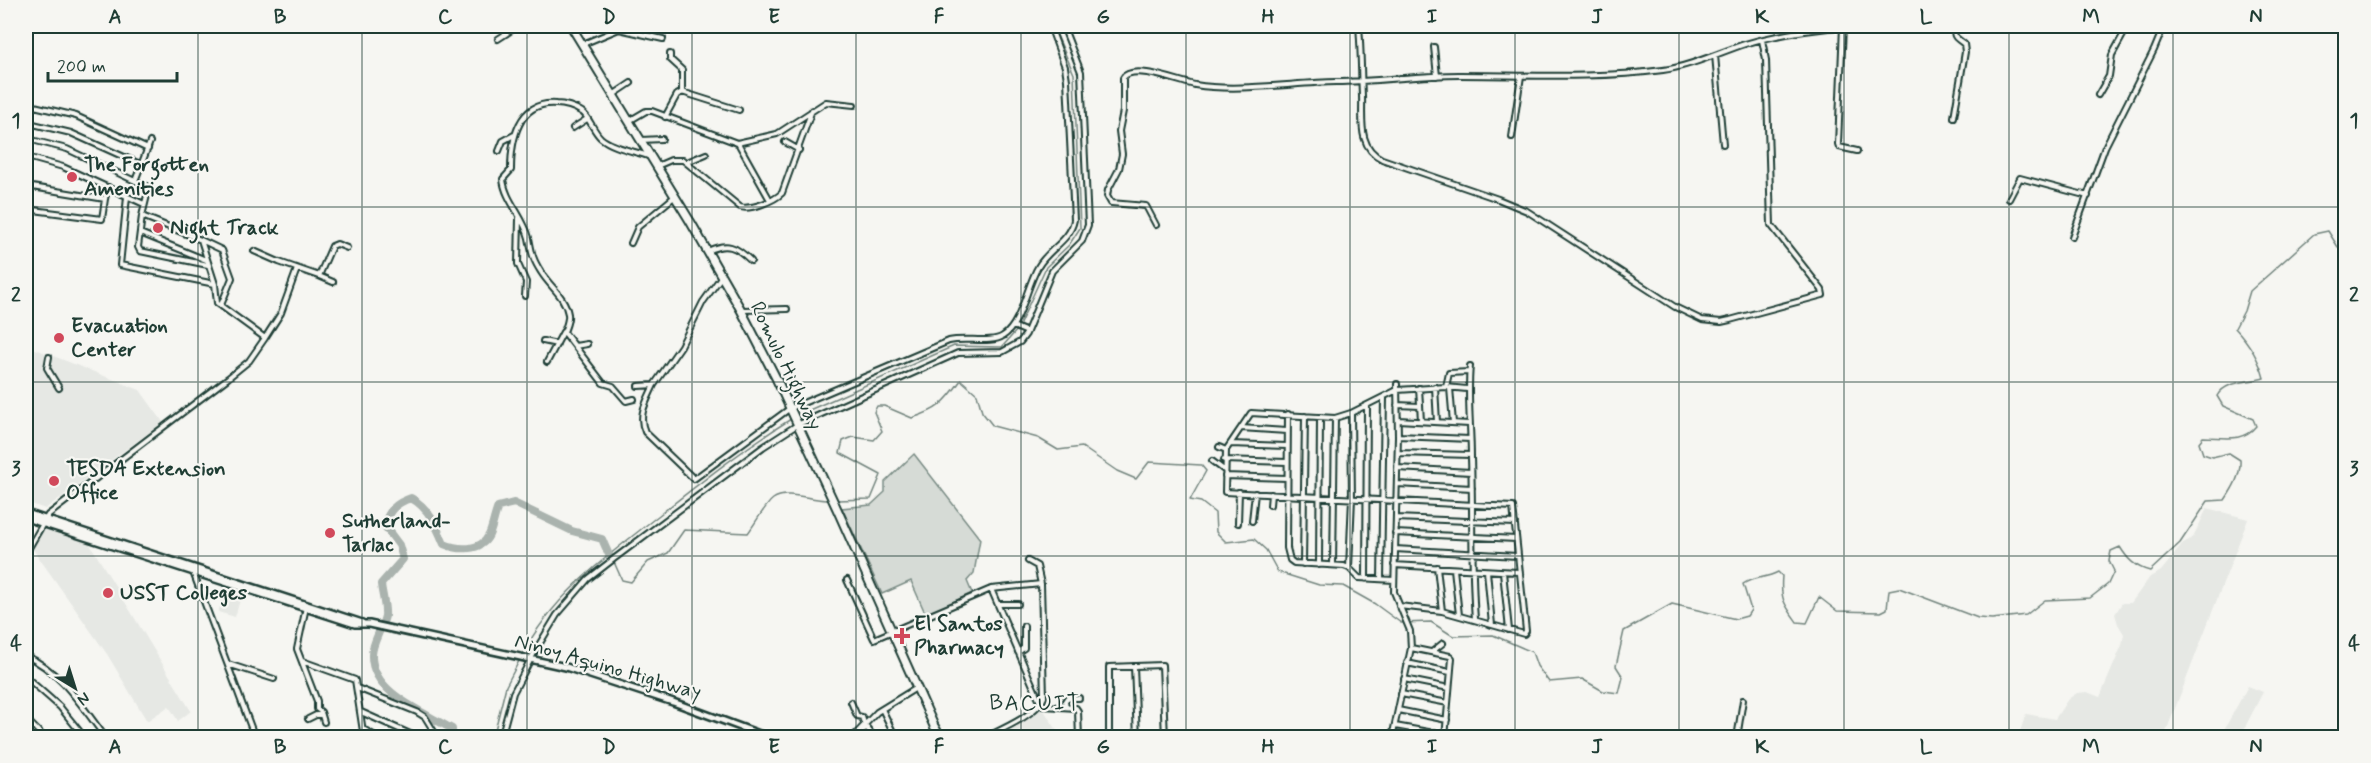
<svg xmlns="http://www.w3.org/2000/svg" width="2371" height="763" font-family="Mynerve,sans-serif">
	<rect width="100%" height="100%" fill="#f6f6f2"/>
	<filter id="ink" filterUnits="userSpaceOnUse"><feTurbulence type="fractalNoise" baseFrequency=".0167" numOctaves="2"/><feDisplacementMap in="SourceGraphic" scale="12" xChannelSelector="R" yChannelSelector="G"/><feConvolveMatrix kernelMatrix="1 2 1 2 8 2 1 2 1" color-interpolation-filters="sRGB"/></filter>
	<g filter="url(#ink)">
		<path fill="#e6e8e4" d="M 33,348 L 140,390 L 163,422 L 45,509 L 26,502 L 26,366 Z
			M 2207,508 L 2248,519 L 2164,737 L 2018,737 L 2026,714 L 2055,719 L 2068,699 L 2077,693 L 2087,692 L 2100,697 L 2122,645 L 2124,634 L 2118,624 L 2115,614 L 2122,603 L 2131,603 L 2150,577 L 2161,571 L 2182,545 L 2194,536 Z
			M 43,527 L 88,541 L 191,711 L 178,721 L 169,706 L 147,721 L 107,654 L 32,548 Z
			M 224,595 L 240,600 L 235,617 L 218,612 Z
			M 2248,686 L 2263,692 L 2240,737 L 2220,737 Z
			M 1041,706 L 1061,736 L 1058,738 L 990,738 Z"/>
		<path fill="#d6dbd6" stroke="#7a8c85" stroke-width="1.5" d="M 914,454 L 980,539 L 974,573 L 967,581 L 972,593 L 926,615 L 911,581 L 882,594 L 842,508 L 871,505 L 885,492 L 885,482 Z"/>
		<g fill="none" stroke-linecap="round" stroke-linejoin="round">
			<path stroke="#72847d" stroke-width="1.5" d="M 1019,326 L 1046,267 L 1069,245 L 1080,228 L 1074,74 L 1053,26
				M 798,415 L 954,346 L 1002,347 L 1017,330
				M 837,500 L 871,499 L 881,475 L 840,453 L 843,441 L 853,437 L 874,440 L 882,431 L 874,412 L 877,406 L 884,406 L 912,418 C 938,410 945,403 961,380 L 977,394 L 982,412 L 993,426 L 1038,438 L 1058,450 L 1082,447 L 1117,471 L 1136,479 L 1149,462 L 1201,465 L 1206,471 L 1190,500 L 1201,502 L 1215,513 L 1216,532 L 1226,542 L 1254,539 L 1266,550 L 1278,572 L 1319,585 L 1343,586 L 1375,604 L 1401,623 L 1431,622 L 1453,636 L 1493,635 L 1532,652 L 1537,666 L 1549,682 L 1582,679 L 1603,691 L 1619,693 L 1623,677 L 1616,666 L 1624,631 L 1672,604 L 1736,619 L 1747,616 L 1751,610 L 1743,584 C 1754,576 1766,579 1778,572 L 1782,576 C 1780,599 1784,604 1797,622 L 1807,623 L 1819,597 L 1837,611 L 1881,612 L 1887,609 L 1889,590 L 1899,588 L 1978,618 L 1992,619 L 2026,615 L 2045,600 L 2090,598 L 2108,584 L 2114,571 L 2109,561 L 2111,551 L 2120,547 C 2128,560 2135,567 2150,571 L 2180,543 L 2208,501 L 2225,500 C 2233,488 2241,475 2240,460 L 2229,453 L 2212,457 L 2203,454 L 2199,442 L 2203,437 C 2224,437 2242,443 2256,426 L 2253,419 L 2223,406 L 2217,396 C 2226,380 2248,383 2264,378 C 2259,359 2249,343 2235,328 L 2244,311 L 2250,291 L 2314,234 L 2328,231 L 2338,247 L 2346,253
				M 614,562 L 622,580 L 631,582 L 648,562 L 668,553 L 684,530 L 748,533 C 754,525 766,504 773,499 C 787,489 812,501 829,500
				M 522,655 C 553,595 606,557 658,516 C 701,482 744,448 791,419
				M 493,738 L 506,686 L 520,659"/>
			<path stroke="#aab3ae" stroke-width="8" d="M 452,738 L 452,729 C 424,712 371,693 372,655 C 372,643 382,629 385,616 C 386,607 382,594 381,584 L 403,559 L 399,545 L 384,525 C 389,510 396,503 411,498 C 429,508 436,525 444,544 C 458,550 481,552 489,535 C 493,527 494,516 498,507 L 514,503 L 572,531 L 602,539 L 609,555"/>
			<g stroke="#1f3d34" stroke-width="8">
				<path id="minor" d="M 1359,26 C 1361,49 1361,73 1362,96 C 1363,119 1357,147 1382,159 L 1498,199 L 1527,211 L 1675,307 L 1702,320 L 1721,322 L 1730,320 L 1823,295 L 1822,290 L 1771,225 L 1766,60 L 1762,40
					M 1843,26 L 1838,144 L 1839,147 L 1857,151
					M 498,39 L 518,26
					M 583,44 L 619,29 L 663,39
					M 1434,47 L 1437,76
					M 670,54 L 670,59 L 682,70 L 682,92
					M 1715,55 L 1723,144
					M 613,95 L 631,83
					M 2098,95 L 2109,76 L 2112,55 L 2128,26
					M 30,105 L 30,99
					M 665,117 L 677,95 L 682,92 L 739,110
					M 1954,117 L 1965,52 L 1964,44 C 1955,36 1954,40 1954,26
					M 629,121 L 646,111 L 652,111 L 737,143 L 777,134 L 826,102 L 854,105
					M 29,123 L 71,133 L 142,165
					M 573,128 L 587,119
					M 1512,137 L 1521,76
					M 28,139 L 67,149 L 135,181
					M 641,140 L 662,139
					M 785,142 L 799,150
					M 738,143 L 770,200
					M 499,151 L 503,141 L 514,135
					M 687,162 L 706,154
					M 657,166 L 671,160 L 683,160 L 740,207 C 751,210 774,201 782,193 L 812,110
					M 26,167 L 26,157
					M 26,186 L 105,199 L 108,187
					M 127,197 L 120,265 L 215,284
					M 2009,199 L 2020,178 L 2088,196
					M 144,204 L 63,167 L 27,157 L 30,105 L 76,116 L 148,149
					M 26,209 L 102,219 L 105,199
					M 142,216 L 138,247 L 140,251 L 208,265
					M 519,218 L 518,264 L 526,282 L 525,296
					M 1156,225 L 1146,206 L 1111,203 L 1107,196 L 1108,190 L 1119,169 L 1122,154 L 1119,131 L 1123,111 L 1123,78 C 1132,63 1180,82 1195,85 C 1238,92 1292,83 1336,82 C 1377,82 1417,75 1459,75 C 1527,75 1595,79 1663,70 C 1691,66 1718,53 1745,44 C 1778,34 1814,29 1848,26
					M 140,233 L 206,260
					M 2072,237 L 2105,147 L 2154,50 L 2164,26
					M 201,240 L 222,250 L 232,278 L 221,305
					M 631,243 L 638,227 L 674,197
					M 254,251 L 279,262 L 319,276 L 332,246 L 337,244 L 347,248
					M 708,251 C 727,242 736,246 751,261
					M 319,276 L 333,282
					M 742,310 L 787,309
					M 1013,326 L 1027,332
					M 265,338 L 281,313 L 297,269
					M 543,341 L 557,344
					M 575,346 L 587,344
					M 49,357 L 47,368 L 59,388
					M 547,362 L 563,332
					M 1470,366 C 1467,397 1471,427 1471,458 C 1473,512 1471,565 1475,619
					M 654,385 C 647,401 637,415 645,432 L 694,479 L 789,409 L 949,341 C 965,337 991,344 1003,336 C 1021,325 1027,285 1038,267 C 1048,249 1070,241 1074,220 L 1067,80 L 1065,67 L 1050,26
					M 638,386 L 654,385 L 681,346 L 703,302 L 721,277
					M 1435,387 L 1437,422
					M 1446,387 L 1449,373 L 1469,372
					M 1419,388 L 1421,421
					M 1450,388 L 1453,423
					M 634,399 L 626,401 L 613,386 L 603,383 L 564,332 C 566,326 569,320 568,314 C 565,296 550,287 541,272 C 532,258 532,253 529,238 C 524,217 505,200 503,179 L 511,170 C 511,140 518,101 556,104 C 564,104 575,107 582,112 C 590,118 593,131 601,138 C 613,148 634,151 648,156
					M 1397,405 L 1420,406
					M 1288,414 L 1287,548 L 1290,560 L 1294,563 L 1344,566 L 1349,568 L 1359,578 L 1394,580
					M 1398,420 L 1469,424
					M 1241,428 L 1287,431
					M 1398,436 L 1470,439
					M 1231,444 L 1287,446
					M 1219,447 L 1226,450
					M 1398,453 L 1471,455
					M 1224,460 L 1287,462
					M 1212,461 L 1224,470
					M 1397,468 L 1471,472
					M 1225,476 L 1287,478
					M 1397,484 L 1472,488
					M 1270,505 L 1271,494
					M 1396,518 L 1515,523
					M 1252,521 L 1255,493
					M 1238,523 L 1239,492
					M 1395,533 L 1516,539
					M 1395,549 L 1517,556
					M 26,553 L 48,515 L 228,378 L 249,361 L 265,338 L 217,303 L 215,284 L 201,240 L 142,216 L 149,187 L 135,181 L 150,142
					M 1028,561 L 1037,566 L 1041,584
					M 1303,564 L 1305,416
					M 1319,565 L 1320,417
					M 1333,565 L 1335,418
					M 1394,565 L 1518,572
					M 1437,567 L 1442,611
					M 1349,568 L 1352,498 L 1351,413
					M 1454,569 L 1459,615
					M 1487,571 L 1492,625
					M 193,572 L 255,738
					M 1503,572 L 1509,630
					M 1366,579 L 1367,406
					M 1381,579 L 1384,398
					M 847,580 L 874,639 L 991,589 L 1040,702 L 1044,706 L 1076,708 L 1078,711 L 1079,738
					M 998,604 L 1018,604
					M 1399,606 L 1442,611 L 1524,634 L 1526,631 L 1513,507 L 1225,492 L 1226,450 L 1251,413 L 1335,418 L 1351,413 L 1397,390 L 1446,387 L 1467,389
					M 306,607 L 297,649 L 317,701 L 317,709 L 321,712 L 324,722
					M 1411,648 L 1450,656 L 1452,658 L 1445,738
					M 1433,651 L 1443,643
					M 1018,652 L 1024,648 L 1024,626
					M 26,656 C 61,671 83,708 106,738
					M 302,661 L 355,680 L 364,738
					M 1407,663 L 1450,672
					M 228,664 L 274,679
					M 1134,666 L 1137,738
					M 26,677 L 60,707 L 85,738
					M 1404,679 L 1449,688
					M 357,688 L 417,712 L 425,717 L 438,738
					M 1401,694 L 1448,703
					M 851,702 L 857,716 L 862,717 L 864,723
					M 1066,707 L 1065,701 L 1067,698 L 1079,698
					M 882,709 L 896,738
					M 1398,710 L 1447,720
					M 361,712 L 419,738
					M 26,719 L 45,738
					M 308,719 L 316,715 L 322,715
					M 1395,726 L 1445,735
					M 363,729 L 379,738
					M 858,732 L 867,728 L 875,738
					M 501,738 L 513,693 L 534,653 L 557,615 L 588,579 L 615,558 L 763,447 L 797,425 L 958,353 L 1002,352 L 1020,342 L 1026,334 L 1052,271 L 1082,241 L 1088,225 L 1081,72 L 1063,26
					M 852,738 L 877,712 L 916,688
					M 984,738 C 1000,730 1038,714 1044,697 L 1041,584 L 991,589
					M 1109,738 L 1109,667 L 1162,665 L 1165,738
					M 1392,738 L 1411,648 L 1410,631 L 1394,592 L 1398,436 L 1397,384
					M 1737,738 L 1743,700"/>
			</g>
			<g stroke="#1f3d34" stroke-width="10">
				<path id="secondary" d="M 26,513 L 362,623
					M 26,518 L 355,624 L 369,624 L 566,667 L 673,702 L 770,738"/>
			</g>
			<g stroke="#1f3d34" stroke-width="11">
				<path id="trunk" d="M 571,26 L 690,221 L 741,310 L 776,378 L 837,509 L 934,726 L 941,738"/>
			</g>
			<use href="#minor" stroke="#f6f6f2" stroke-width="4"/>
			<use href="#secondary" stroke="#f6f6f2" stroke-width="5"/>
			<use href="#trunk" stroke="#f6f6f2" stroke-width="7"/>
		</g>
	</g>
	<path fill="none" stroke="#1f3d34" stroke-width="1.5" stroke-opacity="0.55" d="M 198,26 L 198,738M 362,26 L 362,738M 527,26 L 527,738M 692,26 L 692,738M 856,26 L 856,738M 1021,26 L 1021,738M 1186,26 L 1186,738M 1350,26 L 1350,738M 1515,26 L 1515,738M 1679,26 L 1679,738M 1844,26 L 1844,738M 2009,26 L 2009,738M 2173,26 L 2173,738M 26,207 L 2346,207M 26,382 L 2346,382M 26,556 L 2346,556"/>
	<g fill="#d1495b" stroke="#f6f6f2" stroke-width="2">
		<circle cx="72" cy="177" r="6"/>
		<circle cx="158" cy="228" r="6"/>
		<circle cx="59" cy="338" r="6"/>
		<circle cx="54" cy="481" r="6"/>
		<circle cx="330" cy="533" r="6"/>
		<circle cx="108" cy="593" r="6"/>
		<path d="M899 627h6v6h6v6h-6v6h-6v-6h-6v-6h6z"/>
	</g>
	<g text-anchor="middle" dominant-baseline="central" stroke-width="4.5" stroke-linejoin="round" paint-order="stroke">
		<g font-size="21" font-weight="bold" fill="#1f3d34" stroke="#f6f6f2" text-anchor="start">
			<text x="84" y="165">The Forgotten<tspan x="84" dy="24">Amenities</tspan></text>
			<text x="170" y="228">Night Track</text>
			<text x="71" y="326">Evacuation<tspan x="71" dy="24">Center</tspan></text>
			<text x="66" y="469">TESDA Extension<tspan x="66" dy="24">Office</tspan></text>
			<text x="342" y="521">Sutherland-<tspan x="342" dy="24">Tarlac</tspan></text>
			<text x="120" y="593">USST Colleges</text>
			<text x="914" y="624">El Santos<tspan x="914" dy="24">Pharmacy</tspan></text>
		</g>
		<g font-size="21" fill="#1f3d34" stroke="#f6f6f2">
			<text transform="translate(786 366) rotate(64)">Romulo Highway</text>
			<text transform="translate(608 667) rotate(16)">Ninoy Aquino Highway</text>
		</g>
		<g font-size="22" letter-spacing="1.5" fill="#1f3d34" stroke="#f6f6f2">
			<text x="1035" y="704">BACUIT</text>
		</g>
	</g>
	<rect width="2371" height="763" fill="none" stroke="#f6f6f2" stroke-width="66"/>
	<g transform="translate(75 688) rotate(142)" stroke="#f6f6f2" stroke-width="4.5" paint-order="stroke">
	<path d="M0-4.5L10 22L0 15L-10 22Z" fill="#1f3d34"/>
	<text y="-9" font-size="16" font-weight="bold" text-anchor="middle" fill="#1f3d34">N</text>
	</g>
	<path d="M48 72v9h129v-9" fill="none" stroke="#1f3d34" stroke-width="3"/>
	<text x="57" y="72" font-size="18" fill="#1f3d34" stroke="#f6f6f2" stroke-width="4.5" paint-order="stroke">200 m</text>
	<rect x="33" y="33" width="2305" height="697" fill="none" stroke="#1f3d34" stroke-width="2"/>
	<g font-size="20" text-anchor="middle" font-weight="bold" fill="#1f3d34">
		<text x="115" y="23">A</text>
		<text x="280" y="23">B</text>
		<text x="445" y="23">C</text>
		<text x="609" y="23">D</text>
		<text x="774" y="23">E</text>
		<text x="939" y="23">F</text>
		<text x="1103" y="23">G</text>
		<text x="1268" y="23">H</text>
		<text x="1432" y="23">I</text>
		<text x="1597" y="23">J</text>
		<text x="1762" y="23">K</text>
		<text x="1926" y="23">L</text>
		<text x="2091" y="23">M</text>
		<text x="2256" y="23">N</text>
		<text x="16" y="127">1</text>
		<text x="2354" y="127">1</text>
		<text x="16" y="301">2</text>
		<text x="2354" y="301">2</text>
		<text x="16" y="475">3</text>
		<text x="2354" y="475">3</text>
		<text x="16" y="650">4</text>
		<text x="2354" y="650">4</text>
		<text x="115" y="753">A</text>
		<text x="280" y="753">B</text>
		<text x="445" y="753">C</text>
		<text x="609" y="753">D</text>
		<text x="774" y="753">E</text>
		<text x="939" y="753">F</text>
		<text x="1103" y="753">G</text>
		<text x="1268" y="753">H</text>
		<text x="1432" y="753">I</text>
		<text x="1597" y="753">J</text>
		<text x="1762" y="753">K</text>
		<text x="1926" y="753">L</text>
		<text x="2091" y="753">M</text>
		<text x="2256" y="753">N</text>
	</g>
</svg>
